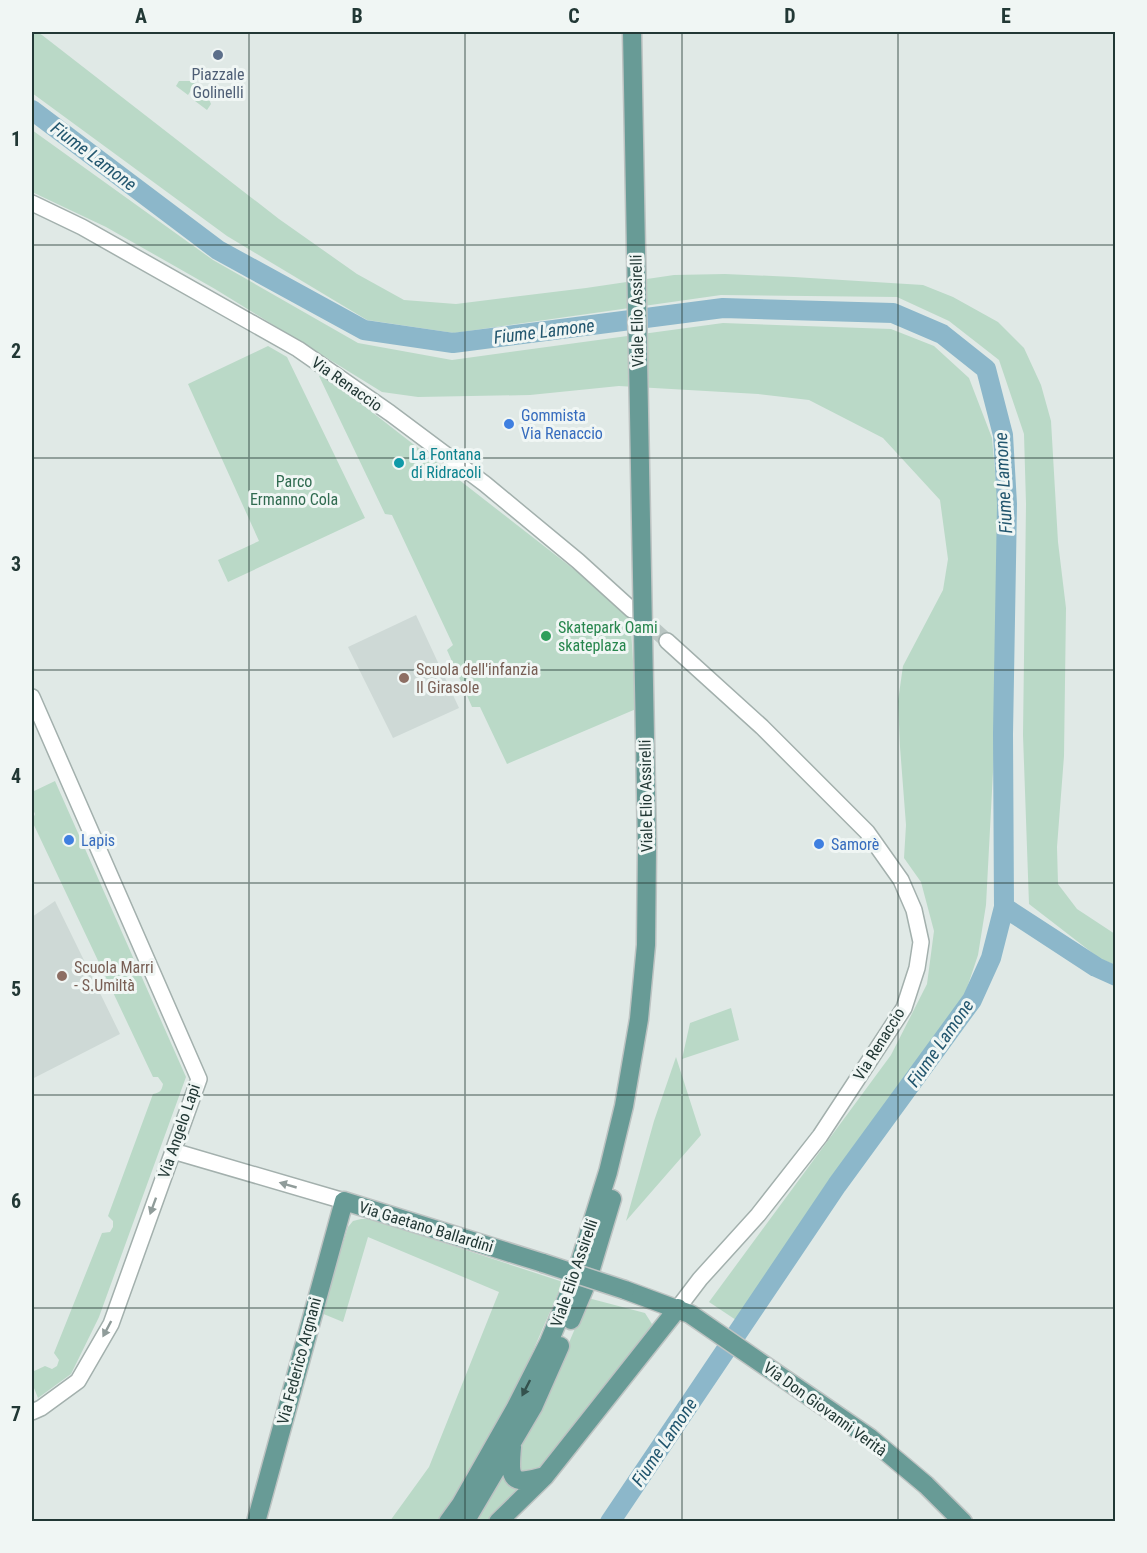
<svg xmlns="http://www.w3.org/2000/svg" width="1147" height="1553" font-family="'Roboto Condensed',sans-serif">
	<rect width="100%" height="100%" fill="#e0e9e6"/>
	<path fill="#ced9d6" d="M 416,615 L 459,708 L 393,738 L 348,647 Z
		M 55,901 L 120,1034 L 32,1079 L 32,917 Z"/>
	<path fill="#bad9c7" d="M 32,32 L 37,32 L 42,35 L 279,219 L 357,274 L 404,300 L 456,304 L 586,288 L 674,275 L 725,274 L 794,277 L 923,285 L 953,297 L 998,322 L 1024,348 L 1041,385 L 1051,421 L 1058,542 L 1066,608 L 1064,756 L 1057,847 L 1058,884 L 1077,909 L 1115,934 L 1115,965 L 1099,958 L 1029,904 L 1023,735 L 1026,504 L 1024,434 L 999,360 L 949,321 L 897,297 L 721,295 L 454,333 L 367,320 L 227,236 L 32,93 Z
		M 179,81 L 197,81 L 188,95 L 176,86 Z
		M 204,87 L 211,104 L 207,110 L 195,101 Z
		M 32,130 L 213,260 L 358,343 L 452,360 L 723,323 L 891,329 L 934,346 L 969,378 L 992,438 L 998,505 L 995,734 L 986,905 L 978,955 L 965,994 L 829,1180 L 736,1320 L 709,1302 L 891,1055 L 927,984 L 934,931 L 921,882 L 904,858 L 906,825 L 900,747 L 898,701 L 903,666 L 943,590 L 948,559 L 940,500 L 883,438 L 809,400 L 758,394 L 619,386 L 530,395 L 418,397 L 382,392 L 215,289 L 106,227 L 32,192 Z
		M 268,346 L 287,357 L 365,518 L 228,582 L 218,560 L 259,541 L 188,384 Z
		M 319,376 L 327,377 L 630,613 L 636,709 L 507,764 L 480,707 L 472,707 L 447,650 L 453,645 L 392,515 L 385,514 Z
		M 55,781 L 186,1077 L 99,1317 L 71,1374 L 38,1398 L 32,1383 L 32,1372 L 45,1366 L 52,1369 L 57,1366 L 59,1360 L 54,1353 L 102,1233 L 110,1232 L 113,1227 L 113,1221 L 108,1216 L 153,1094 C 160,1093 162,1090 163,1084 L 158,1077 L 153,1077 L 32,821 L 35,814 L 32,807 L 32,792 Z
		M 731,1008 L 739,1040 L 682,1059 L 690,1023 Z
		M 676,1057 L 701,1135 L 626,1221 L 654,1121 Z
		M 361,1219 L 371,1219 L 563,1282 L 508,1408 L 468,1476 L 437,1521 L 390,1521 L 429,1467 L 499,1292 L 368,1237 L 343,1322 L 321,1313 L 348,1227 L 353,1221 Z
		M 588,1298 L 645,1313 L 652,1324 L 649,1334 L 575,1431 L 534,1473 L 520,1474 L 513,1460 L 559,1366 Z
		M 502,1472 L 527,1488 L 490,1521 L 471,1522 Z"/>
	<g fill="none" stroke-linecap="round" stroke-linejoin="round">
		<path stroke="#8cb7ca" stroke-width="20" d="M 32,110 L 218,250 L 364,330 L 453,343 L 723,308 L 893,313 L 942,334 L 986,369 L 1003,435 L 1007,504 L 1003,734 L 1004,907 L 991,958 L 972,1000 L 837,1185 L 610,1522
			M 1004,907 L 1096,967 L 1116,976"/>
		<path stroke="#bac6c3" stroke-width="15" stroke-dasharray="15 8" stroke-linecap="butt" d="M 637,614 L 667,641"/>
		<g stroke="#a3b0ad" stroke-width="18">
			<path id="minor" d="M 32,203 L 82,227 L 298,349 L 390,413 L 485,484 L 578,561 L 632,610
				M 667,641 L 762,727 L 867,832 L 901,880 L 914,910 L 921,942 L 917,968 L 904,1008 L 820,1136 L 758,1215 L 700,1279 L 678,1308
				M 32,697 L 199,1079 L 111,1324 L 78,1381 L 41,1408 L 32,1412
				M 173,1151 L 344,1201"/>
		</g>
		<g stroke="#bdc3c2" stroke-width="21">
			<path id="major" d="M 625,1290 L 690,1314 L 870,1438 L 926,1485 L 963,1522
				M 571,1320 L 587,1282 L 612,1199
				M 512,1447 C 509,1480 511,1486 545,1476
				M 256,1522 L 344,1201 L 543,1263
				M 448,1522 L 461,1504 L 515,1409 L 549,1342 L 573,1284 L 608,1172 L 624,1106 L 639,1019 L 646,945 L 647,848
				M 465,1522 L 533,1407 L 560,1346
				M 498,1522 L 545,1476 L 678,1308"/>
		</g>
		<use href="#minor" stroke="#fff" stroke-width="15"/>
		<use href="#major" stroke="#689b96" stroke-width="18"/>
		<g stroke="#bdc3c2" stroke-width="21" stroke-linecap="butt">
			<path id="major-bridge" d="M 632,32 L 647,848
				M 543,1263 L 625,1290"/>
		</g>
		<use href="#major-bridge" stroke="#689b96" stroke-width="18"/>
	</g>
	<defs><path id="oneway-solid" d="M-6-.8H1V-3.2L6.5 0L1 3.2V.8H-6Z" transform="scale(1.5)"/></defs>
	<g fill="#909c9a">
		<use href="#oneway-solid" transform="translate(288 1185) rotate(-164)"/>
		<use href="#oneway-solid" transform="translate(153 1206) rotate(110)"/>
		<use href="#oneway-solid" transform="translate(107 1329) rotate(118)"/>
	</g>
	<use fill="#34514d" href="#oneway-solid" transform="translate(526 1388) rotate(117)"/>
	<path fill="none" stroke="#223835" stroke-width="1.5" stroke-opacity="0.55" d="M 249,32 L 249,1522M 465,32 L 465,1522M 682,32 L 682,1522M 898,32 L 898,1522M 32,245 L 1116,245M 32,458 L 1116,458M 32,670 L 1116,670M 32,883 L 1116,883M 32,1095 L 1116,1095M 32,1308 L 1116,1308"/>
	<circle fill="#5c6f8a" stroke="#f0f6f4" stroke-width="2" cx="218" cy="55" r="6"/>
	<g fill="#3f7fe0" stroke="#f0f6f4" stroke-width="2">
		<circle cx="509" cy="424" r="6"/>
		<circle cx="69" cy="840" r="6"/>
		<circle cx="819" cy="844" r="6"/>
	</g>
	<circle fill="#0f9aa8" stroke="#f0f6f4" stroke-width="2" cx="399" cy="463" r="6"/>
	<circle fill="#2e9e5b" stroke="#f0f6f4" stroke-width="2" cx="546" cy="636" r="6"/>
	<g fill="#8d6e63" stroke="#f0f6f4" stroke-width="2">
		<circle cx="404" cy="678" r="6"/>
		<circle cx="62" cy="976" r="6"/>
	</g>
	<g text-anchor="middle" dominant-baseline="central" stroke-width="6" stroke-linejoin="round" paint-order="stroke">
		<g font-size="16" fill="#4e5e75" stroke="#f0f6f4">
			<text x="218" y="74">Piazzale<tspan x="218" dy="18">Golinelli</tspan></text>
		</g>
		<g font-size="16" fill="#223835" stroke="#f0f6f4">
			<text transform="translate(637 311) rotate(-91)">Viale Elio Assirelli</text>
			<text transform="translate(347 384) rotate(35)">Via Renaccio</text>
			<text transform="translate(646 796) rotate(-91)">Viale Elio Assirelli</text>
			<text transform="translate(879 1044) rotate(-58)">Via Renaccio</text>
			<text transform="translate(179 1131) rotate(-71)">Via Angelo Lapi</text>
			<text transform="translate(426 1227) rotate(17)">Via Gaetano Ballardini</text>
			<text transform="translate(574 1273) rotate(-71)">Viale Elio Assirelli</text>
			<text transform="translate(299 1361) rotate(-75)">Via Federico Argnani</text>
			<text transform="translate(825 1409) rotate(36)">Via Don Giovanni Verità</text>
		</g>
		<g font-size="16" fill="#366cbe" stroke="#f0f6f4" text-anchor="start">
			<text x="521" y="415">Gommista<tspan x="521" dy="18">Via Renaccio</tspan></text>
			<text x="81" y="840">Lapis</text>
			<text x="831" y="844">Samorè</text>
		</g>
		<g font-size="16" fill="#0d838f" stroke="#f0f6f4" text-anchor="start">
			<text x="411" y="454">La Fontana<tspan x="411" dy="18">di Ridracoli</tspan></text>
		</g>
		<g font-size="16" fill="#306b50" stroke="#f0f6f4">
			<text x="294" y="481">Parco<tspan x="294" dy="18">Ermanno Cola</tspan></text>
		</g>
		<g font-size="16" fill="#27864d" stroke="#f0f6f4" text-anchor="start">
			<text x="558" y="627">Skatepark Oami<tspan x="558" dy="18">skateplaza</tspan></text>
		</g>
		<g font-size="16" fill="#785e54" stroke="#f0f6f4" text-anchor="start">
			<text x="416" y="669">Scuola dell'infanzia<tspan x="416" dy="18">Il Girasole</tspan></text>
			<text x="74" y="967">Scuola Marri<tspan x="74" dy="18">- S.Umiltà</tspan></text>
		</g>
		<g font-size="18" font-style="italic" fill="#22566e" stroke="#f0f6f4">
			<text transform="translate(94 156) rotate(37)">Fiume Lamone</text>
			<text transform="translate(544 331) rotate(-7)">Fiume Lamone</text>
			<text transform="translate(1003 483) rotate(-93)">Fiume Lamone</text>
			<text transform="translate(940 1043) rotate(-55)">Fiume Lamone</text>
			<text transform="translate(664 1442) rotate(-56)">Fiume Lamone</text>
		</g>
	</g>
	<rect width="1147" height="1553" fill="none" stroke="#f0f6f4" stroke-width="66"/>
	<rect x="33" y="33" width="1081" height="1487" fill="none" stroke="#223835" stroke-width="2"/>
	<g font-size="20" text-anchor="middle" font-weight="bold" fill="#223835">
		<text x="141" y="23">A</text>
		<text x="357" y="23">B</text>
		<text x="574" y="23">C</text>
		<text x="790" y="23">D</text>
		<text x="1006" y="23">E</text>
		<text x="16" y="146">1</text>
		<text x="16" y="358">2</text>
		<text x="16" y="571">3</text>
		<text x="16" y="783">4</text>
		<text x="16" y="996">5</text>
		<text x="16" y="1208">6</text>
		<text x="16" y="1421">7</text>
	</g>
</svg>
